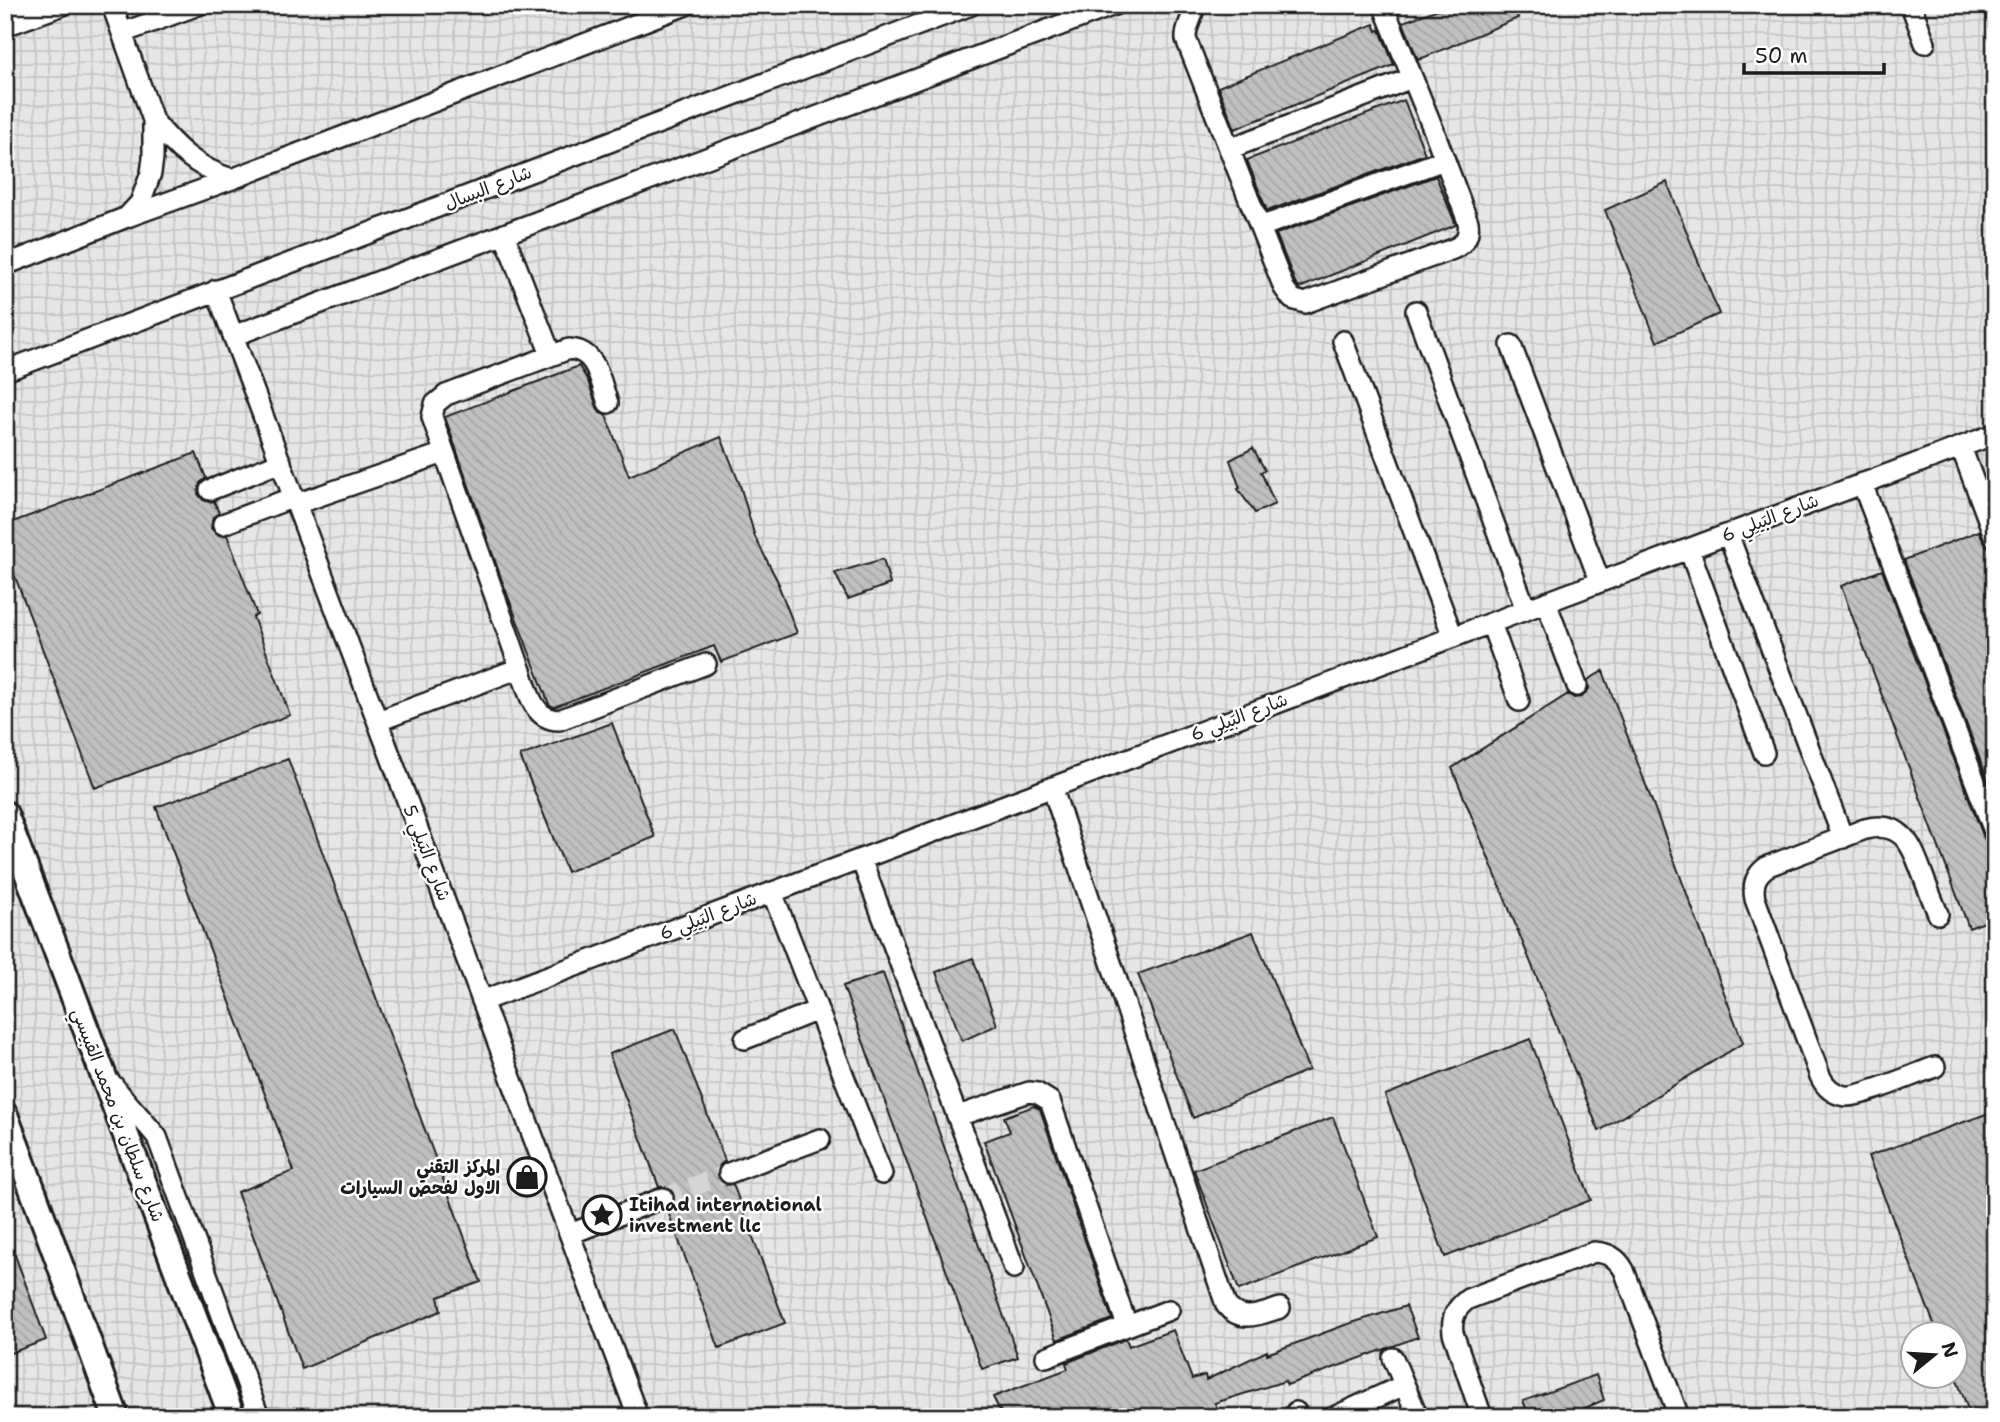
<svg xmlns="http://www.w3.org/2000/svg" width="2000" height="1422" font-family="'Shantell Sans','Playpen Sans Arabic',sans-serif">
	<defs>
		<pattern id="industrial-grid" width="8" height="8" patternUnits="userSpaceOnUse" patternTransform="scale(1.75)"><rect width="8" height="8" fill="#e6e6e6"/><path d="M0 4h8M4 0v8" fill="none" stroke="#c5c5c5"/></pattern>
		<pattern id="building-back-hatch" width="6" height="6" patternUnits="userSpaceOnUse" patternTransform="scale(1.75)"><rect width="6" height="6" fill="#c0c0c0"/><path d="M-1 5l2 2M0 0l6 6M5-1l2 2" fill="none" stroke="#a4a4a4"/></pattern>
	</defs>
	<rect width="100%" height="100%" fill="#f6f6f6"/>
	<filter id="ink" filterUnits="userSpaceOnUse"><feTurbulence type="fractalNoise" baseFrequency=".0143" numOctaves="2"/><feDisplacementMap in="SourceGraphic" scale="14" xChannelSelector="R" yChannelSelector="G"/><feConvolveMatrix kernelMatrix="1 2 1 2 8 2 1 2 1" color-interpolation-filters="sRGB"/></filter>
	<g filter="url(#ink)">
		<path fill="url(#industrial-grid)" fill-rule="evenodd" d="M 5,5 L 1995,5 L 1995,1417 L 5,1417 ZM 1912,1334 L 1954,1334 L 1954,1376 L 1912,1376 Z"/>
		<path fill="url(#building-back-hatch)" stroke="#1c1c1c" stroke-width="2" d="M 1449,5 L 1513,5 L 1518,18 L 1418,60 L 1403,22 Z
			M 1374,24 L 1377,31 L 1380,30 L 1394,65 L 1235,129 L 1218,87 Z
			M 1404,100 L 1425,154 L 1267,211 L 1247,160 Z
			M 1436,176 L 1456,225 L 1299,288 L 1295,282 L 1276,234 Z
			M 1667,182 L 1719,314 L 1657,342 L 1605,210 Z
			M 579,366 L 588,381 L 597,407 L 600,413 L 606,415 L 629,476 L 721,437 L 740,485 L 755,537 L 779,584 L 778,584 L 797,633 L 721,662 L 714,646 L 554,707 L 549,704 L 501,578 L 445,417 Z
			M 1253,448 L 1265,470 L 1261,472 L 1275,504 L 1255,513 L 1238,489 L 1240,488 L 1230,460 Z
			M 196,453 L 206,478 L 200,483 L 198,494 L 203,500 L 209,502 L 214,501 L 219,513 L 213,517 L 211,528 L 216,534 L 222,536 L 227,535 L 257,615 L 253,617 L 290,715 L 95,788 L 5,550 L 5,525 Z
			M 1979,531 L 1984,542 L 1990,549 L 1995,561 L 1995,799 L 1904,560 Z
			M 883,559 L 890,584 L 848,599 L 835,573 Z
			M 1882,570 L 1984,838 L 1988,844 L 1995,846 L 1995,918 L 1969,928 L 1841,586 Z
			M 1603,671 L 1743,1043 L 1599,1131 L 1452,768 L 1568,694 L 1574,698 L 1582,697 L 1589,689 L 1588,680 Z
			M 612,723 L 655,837 L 567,872 L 520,756 Z
			M 288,759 L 481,1282 L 438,1297 L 441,1311 L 302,1369 L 237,1192 L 294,1171 L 156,807 Z
			M 1253,932 L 1309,1070 L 1193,1118 L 1138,974 Z
			M 973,958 L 997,1025 L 962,1041 L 936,972 Z
			M 883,973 L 1018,1357 L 982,1369 L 843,986 Z
			M 675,1029 L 725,1161 L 720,1165 L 717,1170 L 718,1178 L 726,1185 L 733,1184 L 785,1323 L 719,1348 L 667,1209 L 673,1205 L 675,1194 L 670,1188 L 659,1187 L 609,1054 Z
			M 1530,1039 L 1591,1200 L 1445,1257 L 1385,1095 Z
			M 1034,1106 L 1040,1109 L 1112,1319 L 1057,1340 L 984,1141 L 1010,1132 L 1004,1117 Z
			M 1995,1111 L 1995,1417 L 1971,1417 L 1955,1375 L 1955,1334 L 1938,1334 L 1868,1156 Z
			M 1333,1117 L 1378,1237 L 1239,1290 L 1194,1170 Z
			M 5,1233 L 7,1233 L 46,1340 L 5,1355 Z
			M 1406,1306 L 1418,1337 L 1287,1385 L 1285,1381 L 1215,1403 L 1220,1417 L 1003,1417 L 993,1397 L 1068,1369 L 1066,1363 L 1126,1339 L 1129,1346 L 1173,1330 L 1192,1379 L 1205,1375 L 1206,1380 L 1267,1351 L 1267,1354 L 1345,1325 Z
			M 1596,1375 L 1604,1400 L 1564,1417 L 1530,1417 L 1523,1401 Z"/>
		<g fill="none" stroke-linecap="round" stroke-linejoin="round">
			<path stroke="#d5d5d5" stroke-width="19" stroke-dasharray="19 10" stroke-linecap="butt" d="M 663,1198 L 729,1173"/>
			<g stroke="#1c1c1c" stroke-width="24">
				<path id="minor" d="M 112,5 L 153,120 L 153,158 L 151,173 L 140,203 L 127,217
					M 1194,5 C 1194,18 1185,26 1186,39 L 1284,288 L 1292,299 L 1305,303 L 1453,249 C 1465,244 1470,235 1468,222 L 1434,131 L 1383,5
					M 1911,5 L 1925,43
					M 5,26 L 63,5
					M 122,33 L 198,5
					M 153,120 C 175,148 197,168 232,179
					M 1229,149 L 1412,78
					M 1260,227 L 1444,160
					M 504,234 L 551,355
					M 5,265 L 127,217 L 232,179 L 686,5
					M 216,290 L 638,1417
					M 1416,311 L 1526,610
					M 233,336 L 1114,5
					M 1343,341 L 1453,637
					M 1511,345 L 1600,582
					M 5,371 L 971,5
					M 608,403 C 600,381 597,350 569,349 L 446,395 L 435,404 L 432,417 L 520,668 C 528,689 532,720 559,720 L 706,664
					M 1961,447 L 1995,538
					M 1862,483 L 1995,834
					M 210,490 L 281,462
					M 296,504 L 444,453
					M 223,524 L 294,497
					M 1728,534 L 1843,838
					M 1689,549 L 1764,753
					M 1546,602 L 1577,686
					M 1491,623 L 1519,701
					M 378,721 L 520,668
					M 1052,787 L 1226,1305 C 1241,1324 1261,1314 1280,1308
					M 861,859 L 1014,1268
					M 772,892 L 882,1174
					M 482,1001 L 1995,434
					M 745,1039 L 818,1010
					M 1935,1067 C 1917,1073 1860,1098 1845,1096 C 1833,1094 1825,1087 1820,1076 L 1755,899 C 1752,884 1756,874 1768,866 L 1865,829 C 1902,820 1911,844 1922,873 C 1927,887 1933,901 1938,914
					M 113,1085 C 127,1104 143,1119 157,1137 L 259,1417
					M 958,1116 L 1029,1092 L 1037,1093 L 1050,1101 L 1127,1326
					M 729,1173 L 820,1139
					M 570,1234 L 663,1198
					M 1046,1357 L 1169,1310
					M 1393,1358 L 1418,1417
					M 1296,1412 L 1298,1417
					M 1334,1417 L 1404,1385
					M 1482,1417 L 1453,1333 C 1451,1317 1456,1308 1468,1299 L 1594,1252 C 1609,1253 1617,1258 1624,1270 L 1679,1417"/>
			</g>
			<g stroke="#1c1c1c" stroke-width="30">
				<path id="major" d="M 5,814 L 232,1417
					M 5,1115 L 116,1417"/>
			</g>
			<use href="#minor" stroke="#fff" stroke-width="19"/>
			<use href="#major" stroke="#fff" stroke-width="24"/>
		</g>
	</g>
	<defs>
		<g id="shop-ring" transform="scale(2.0125)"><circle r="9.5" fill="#fff" stroke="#1c1c1c" stroke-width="1.5"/><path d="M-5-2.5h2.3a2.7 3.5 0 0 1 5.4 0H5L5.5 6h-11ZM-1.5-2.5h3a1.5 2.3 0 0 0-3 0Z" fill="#1c1c1c"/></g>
		<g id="sight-ring" transform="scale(2.0125)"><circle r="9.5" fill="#fff" stroke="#1c1c1c" stroke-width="1.5"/><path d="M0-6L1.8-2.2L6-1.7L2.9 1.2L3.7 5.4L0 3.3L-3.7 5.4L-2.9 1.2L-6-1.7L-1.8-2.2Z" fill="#1c1c1c"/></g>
	</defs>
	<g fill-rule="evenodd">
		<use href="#shop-ring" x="527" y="1177"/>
		<use href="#sight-ring" x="602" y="1215"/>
	</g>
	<g text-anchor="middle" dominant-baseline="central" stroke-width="5" stroke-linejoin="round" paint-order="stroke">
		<g font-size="18" fill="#1c1c1c" stroke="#fff">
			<text transform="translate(488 188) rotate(-21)">شارع البسال</text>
			<text transform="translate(1770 518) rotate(-21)">شارع البَيلِي 6</text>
			<text transform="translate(1239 717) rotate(-21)">شارع البَيلِي 6</text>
			<text transform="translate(427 853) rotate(69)">شارع البَيلِي 5</text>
			<text transform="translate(708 916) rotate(-21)">شارع البَيلِي 6</text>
			<text transform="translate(118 1115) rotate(69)">شارع سلطان بن محمد القبيسي</text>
		</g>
		<g font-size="18" font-weight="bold" fill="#1c1c1c" stroke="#fff" text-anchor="end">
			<text x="500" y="1167">المركز التقني<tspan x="500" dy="21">الاول لفحص السيارات</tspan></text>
			<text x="629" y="1205" text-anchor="start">Itihad international<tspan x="629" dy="21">investment llc</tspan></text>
		</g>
	</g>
	<rect width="2000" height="1422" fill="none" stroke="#fff" stroke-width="28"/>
	<rect x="14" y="14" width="1972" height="1394" fill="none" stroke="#1c1c1c" stroke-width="2.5" filter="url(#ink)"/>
	<g transform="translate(1934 1355) rotate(72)"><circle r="33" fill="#ffffff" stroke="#a4a4a4" stroke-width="2"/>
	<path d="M0-5L12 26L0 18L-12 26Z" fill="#1c1c1c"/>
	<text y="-10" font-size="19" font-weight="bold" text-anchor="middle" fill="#1c1c1c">N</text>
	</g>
	<path d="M1744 63v10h140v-10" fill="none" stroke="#1c1c1c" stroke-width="3.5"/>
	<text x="1755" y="63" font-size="21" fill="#1c1c1c" stroke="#ffffff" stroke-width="5" paint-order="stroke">50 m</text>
</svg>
